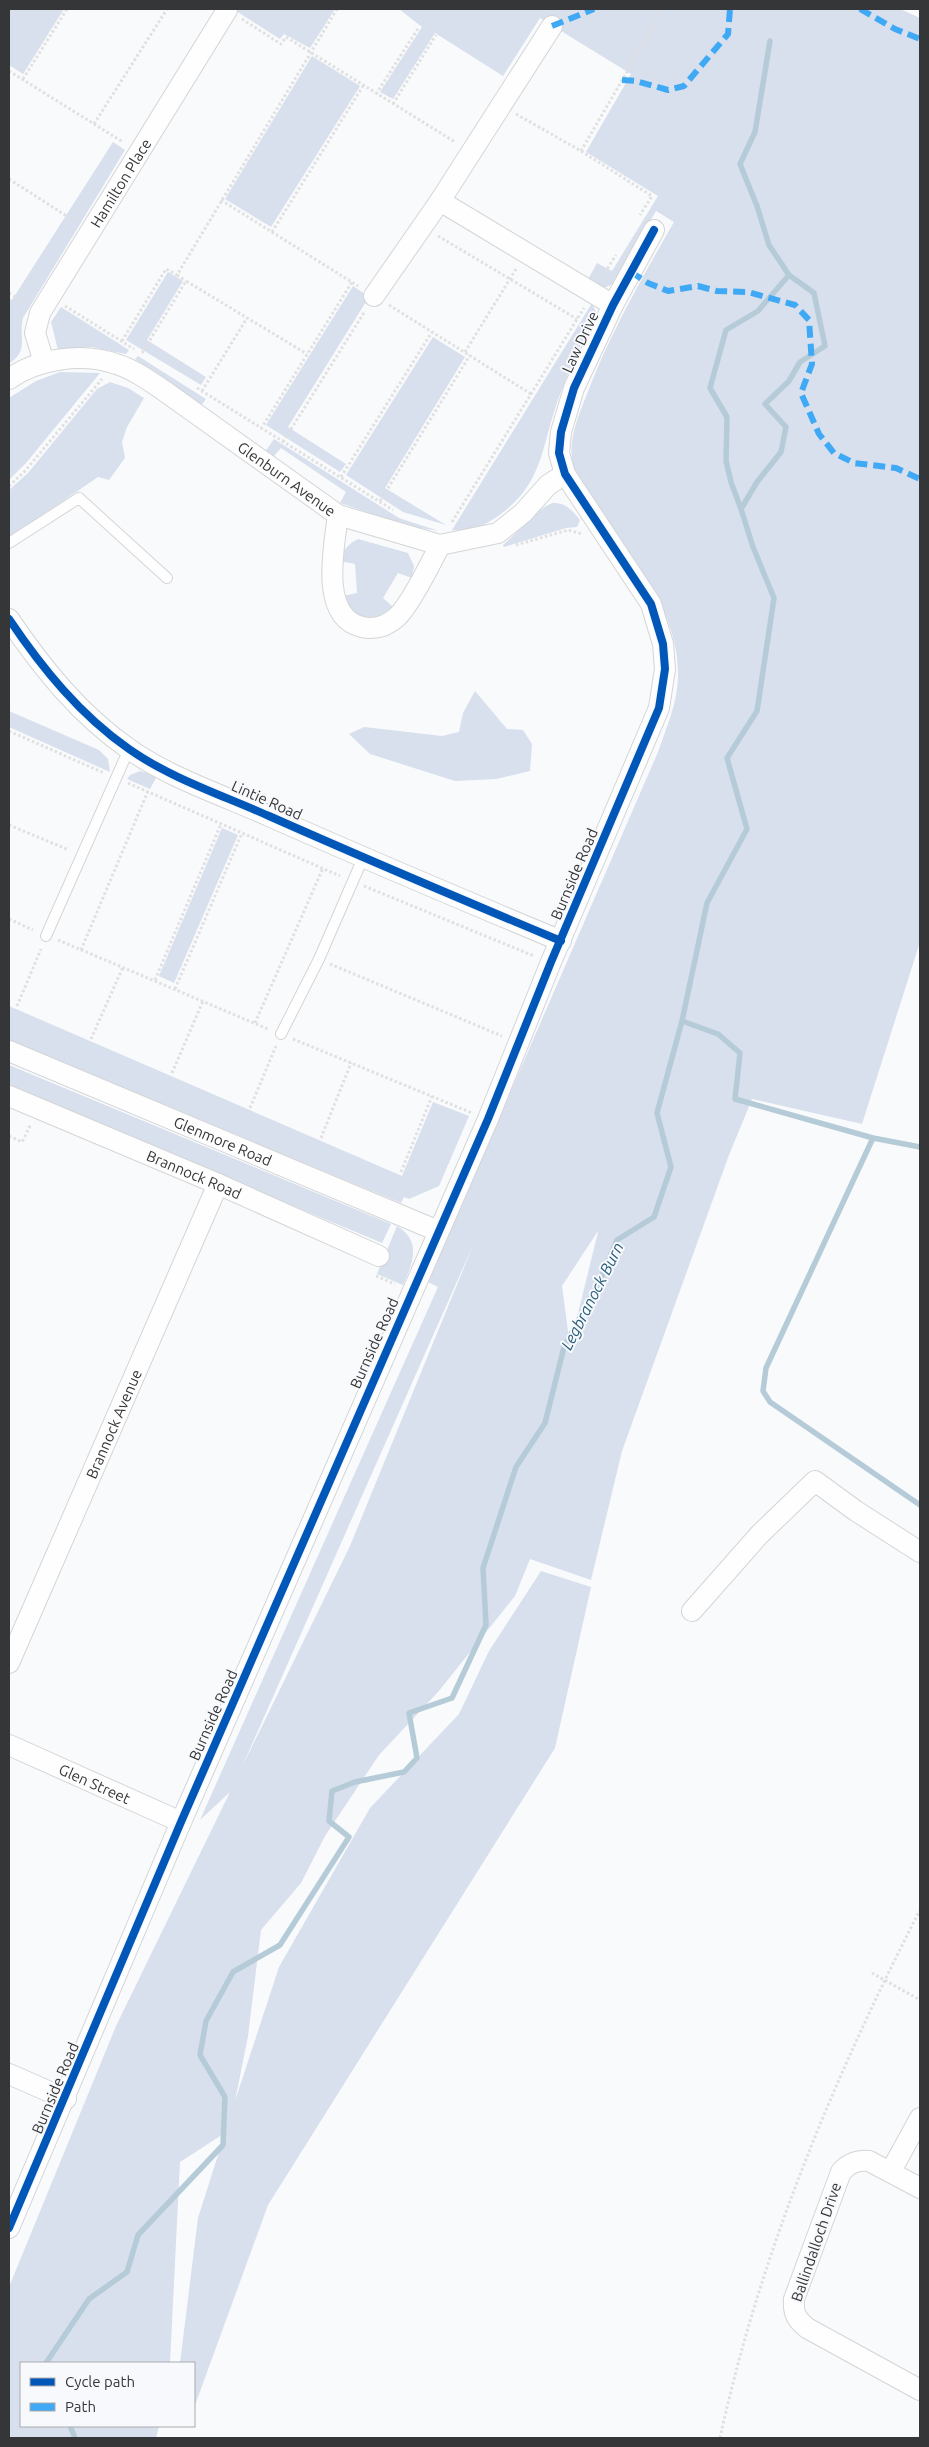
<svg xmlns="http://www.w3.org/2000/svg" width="929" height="2447" font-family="Ubuntu,sans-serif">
	<rect width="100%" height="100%" fill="#f9fafc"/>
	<path fill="#d8dfed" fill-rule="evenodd" d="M 9,9 L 64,9 L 23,74 L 9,65 Z
		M 233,9 L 335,9 L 310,48 L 284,34 L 280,39 Z
		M 399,9 L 900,9 L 920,18 L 920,942 L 862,1124 L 752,1099 L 729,1155 L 622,1451 L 591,1580 L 530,1559 L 515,1596 L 438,1692 L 379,1755 L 325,1836 L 301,1883 L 261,1930 L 248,2036 L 235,2101 L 279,1967 L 370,1808 L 459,1714 L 489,1651 L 541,1571 L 591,1587 L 555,1748 L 268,2205 L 194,2408 L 194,2363 L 180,2363 L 198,2218 L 225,2133 L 180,2162 L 170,2363 L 21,2363 L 21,2426 L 159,2426 L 156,2438 L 9,2438 L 9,2287 L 116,2026 L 230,1792 L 200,1820 L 438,1287 L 428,1282 L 658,752 C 666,728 678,702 678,676 C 679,614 638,566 604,518 C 593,502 574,480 572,459 C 569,437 579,414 587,394 C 610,333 642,278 674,222 L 656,211 L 613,284 L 600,290 L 587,281 L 597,263 L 612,271 L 658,196 L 586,152 L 631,74 L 540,18 L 503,76 L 435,33 L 393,99 L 380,92 L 422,27 ZM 598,1231 L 598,1232 L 570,1346 L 562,1286 ZM 474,1243 L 350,1546 L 241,1769 Z
		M 312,56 L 360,86 L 271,227 L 225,199 Z
		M 113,142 L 125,150 L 23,318 C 18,339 30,349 9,364 L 9,298 L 12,300 Z
		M 168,272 L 183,281 L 147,340 L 206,377 L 201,385 L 126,340 Z
		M 353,286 L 369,297 L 288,427 L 346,464 L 340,472 L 266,425 Z
		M 592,303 L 596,312 L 594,317 C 582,343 569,370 559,397 C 541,446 544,486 495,518 C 482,527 467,532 452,530 Z
		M 61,307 L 129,350 L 126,354 L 92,347 L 58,350 L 51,322 Z
		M 433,337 L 465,357 L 385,488 L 446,525 L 403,512 L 346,475 Z
		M 138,356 L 206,399 L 201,406 L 135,359 Z
		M 60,372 L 100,373 L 26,463 L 9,480 L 9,398 L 36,381 Z
		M 110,382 L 128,388 L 144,398 L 127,427 L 122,442 L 125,458 L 109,480 L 98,477 L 9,538 L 9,490 L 28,473 L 97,389 Z
		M 274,439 L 399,518 L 439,531 L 407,526 L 340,503 L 346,492 L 281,448 L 272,458 L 265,452 Z
		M 553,503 C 566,503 572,510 580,520 L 577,527 L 566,528 L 504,547 L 503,545 C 516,534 540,506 553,503 Z
		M 358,539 L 408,553 L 414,566 L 412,578 L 398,573 L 383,598 L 393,607 L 374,619 C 357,619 351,610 343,596 L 357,593 L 355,564 L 340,561 C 343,550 348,544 358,539 Z
		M 475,691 L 507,729 L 523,730 L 532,744 L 530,771 L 496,779 L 455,781 L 370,754 L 349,734 L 364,727 L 442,736 L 459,732 L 463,713 Z
		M 9,711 L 99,750 L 108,759 L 110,772 L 9,727 Z
		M 140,771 L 157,776 L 150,789 L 127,779 L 130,775 Z
		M 222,828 L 238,835 L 174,983 L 159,976 Z
		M 9,1006 L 402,1176 L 433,1102 L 469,1116 L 439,1186 L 409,1199 L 404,1197 L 401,1203 L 9,1041 Z
		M 9,1065 L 391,1224 L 382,1243 L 9,1087 Z
		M 397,1226 C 422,1241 413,1263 403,1285 L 377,1274 Z"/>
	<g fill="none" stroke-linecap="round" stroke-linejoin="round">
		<path stroke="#b5ccd8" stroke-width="5.5" d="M 741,509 L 731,482 L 726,461 L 727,417 L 710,388 L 726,330 L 758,311 L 789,275
			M 682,1021 L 718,1034 L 740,1053 L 735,1099 L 873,1138 L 920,1147
			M 873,1138 L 766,1368 L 763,1391 L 770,1402 L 920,1505
			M 46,2363 L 89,2299 L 127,2272 L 138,2235 L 223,2145 L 225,2097 L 200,2055 L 206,2021 L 233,1972 L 280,1945 L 349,1837 L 329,1821 L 332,1791 L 355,1782 L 404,1772 L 417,1758 L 409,1713 L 452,1698 L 486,1625 L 483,1568 L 516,1467 L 545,1423 L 564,1347 L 601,1278 L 617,1240 L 654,1217 L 671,1167 L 657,1113 L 682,1021 L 707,903 L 747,829 L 727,758 L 757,711 L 774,598 L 753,547 L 741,509 L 757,482 L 781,452 L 786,427 L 765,404 L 789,381 L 800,362 L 825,346 L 814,293 L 789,275 L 769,245 L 757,206 L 740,164 L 755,132 L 770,41
			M 70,2426 L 75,2438"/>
		<g stroke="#d4d5d6" stroke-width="12">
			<path id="lane" d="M 9,543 L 79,498 L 167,578
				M 46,936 L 129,749
				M 281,1034 L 319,959 L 363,858"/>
		</g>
		<g stroke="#d4d5d6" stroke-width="22">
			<g id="street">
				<path d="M 552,26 L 440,201 L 613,305"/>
				<path d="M 374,296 L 440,201"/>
				<path id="s1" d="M 44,362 L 35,333 L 40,313 L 227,10"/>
				<path id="s2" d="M 9,379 C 37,359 82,352 116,364 C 133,369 148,380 163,390 L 338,515 L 440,545 L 498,533 L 523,513 L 548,485 L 565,474"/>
				<path d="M 338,515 C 334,547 319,617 362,627 C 375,630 387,626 397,617 C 409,606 432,561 440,545"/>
				<path d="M 9,619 C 42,668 80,715 129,749 C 170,778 222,795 269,816 C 366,859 463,900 561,941"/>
				<path id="s3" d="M 9,1051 L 438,1231"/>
				<path id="s4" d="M 9,1096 L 218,1184 L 379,1256"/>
				<path d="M 692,1611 L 759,1535 L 815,1481 L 856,1511 L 920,1552"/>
				<path id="s5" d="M 9,1663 L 218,1184"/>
				<path id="s6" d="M 9,1745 L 181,1822"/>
				<path d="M 9,2074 L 66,2099"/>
				<path d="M 891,2171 L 920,2118"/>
				<path d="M 920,2188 L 869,2161 C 857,2160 849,2163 841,2172 L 794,2299 C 793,2313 796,2319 807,2328 L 920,2390"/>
				<path d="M 9,2228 L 181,1822 L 488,1119 L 551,962 L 659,708 L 665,669 L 663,644 L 651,604 L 565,474 L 559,453 L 561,432 L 574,388 L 613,305 L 654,230"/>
			</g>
		</g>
		<path stroke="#e0e0e1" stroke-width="3" stroke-dasharray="2.5 2.5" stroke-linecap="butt" d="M 242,19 L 281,44 L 286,37 L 455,142
			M 9,71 L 123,142
			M 23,79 L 67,9
			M 376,94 L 419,27
			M 393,104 L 436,35
			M 516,114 L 581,151 L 652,196 L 640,215
			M 94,124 L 167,9
			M 581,151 L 653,27 L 660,9
			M 9,179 L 76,222
			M 221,200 L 358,286
			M 272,232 L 363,86
			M 438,236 L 577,319
			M 177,275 L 186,281
			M 602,277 L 616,255
			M 9,293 L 25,303
			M 389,305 L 531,394
			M 65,306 L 134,349
			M 122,341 L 166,269 L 177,275 L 337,9
			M 465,352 L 516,269
			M 142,353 L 186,281 L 307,354
			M 197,388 L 393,510
			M 202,391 L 247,318
			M 261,429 L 352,282
			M 283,442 L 365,311
			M 341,477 L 432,332
			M 9,486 L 25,471 L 102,379
			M 380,501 L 470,355
			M 452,522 L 584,308
			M 516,545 L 568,530 L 582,534
			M 9,731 L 104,773
			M 128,783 L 340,876
			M 9,825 L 69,850
			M 364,886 L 534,956
			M 9,919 L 33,930
			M 58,940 L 268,1029
			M 81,950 L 148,791
			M 330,964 L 502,1036
			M 155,980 L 221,824
			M 175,989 L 242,833
			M 17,1006 L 41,949
			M 255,1023 L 323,868
			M 91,1039 L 123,967
			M 293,1039 L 472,1113
			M 172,1073 L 203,1001
			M 250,1108 L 276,1046
			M 9,1136 L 22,1142 L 31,1124
			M 321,1138 L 351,1063
			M 401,1172 L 432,1096
			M 376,1276 L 395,1284
			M 872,1973 L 920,2000
			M 720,2438 C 760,2254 834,2077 920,1910"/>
		<use href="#lane" stroke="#fefeff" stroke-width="10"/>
		<use href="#street" stroke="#fefeff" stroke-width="20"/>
		<path stroke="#3fa9f5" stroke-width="6" stroke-dasharray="12 6" stroke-linecap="butt" d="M 860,9 L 895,29 L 920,39
			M 552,26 L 594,9
			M 622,80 L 636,81 L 668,90 L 684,86 L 728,34 L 730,9
			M 631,272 L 648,283 L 668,291 L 698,286 L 717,291 L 748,292 L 795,305 L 809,320 L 812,364 L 801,393 L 819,434 L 834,453 L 854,463 L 896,468 L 920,479"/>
		<g stroke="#f8f9fd" stroke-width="11">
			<path id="cycleway" d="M 9,619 C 42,668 80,715 129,749 C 170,778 222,795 269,816 C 366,859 463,900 561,941
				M 9,2228 L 181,1822 L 488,1119 L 551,962 L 659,708 L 665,669 L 663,644 L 651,604 L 565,474 L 559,453 L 561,432 L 574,388 L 613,305 L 654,230"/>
		</g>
		<use href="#cycleway" stroke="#0057b8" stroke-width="8"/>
	</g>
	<g text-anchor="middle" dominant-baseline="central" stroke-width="4" stroke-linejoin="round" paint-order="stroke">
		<g font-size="15" fill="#353637" stroke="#f8f9fd">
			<text stroke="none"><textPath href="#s1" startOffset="204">Hamilton Place</textPath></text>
			<text transform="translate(580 342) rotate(-65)">Law Drive</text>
			<text stroke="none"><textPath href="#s2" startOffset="318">Glenburn Avenue</textPath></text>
			<text transform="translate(267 800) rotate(24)">Lintie Road</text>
			<text transform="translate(574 874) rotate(-67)">Burnside Road</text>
			<text stroke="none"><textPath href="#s3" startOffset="232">Glenmore Road</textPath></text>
			<text stroke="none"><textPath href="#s4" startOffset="201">Brannock Road</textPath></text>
			<text transform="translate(374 1343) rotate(-66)">Burnside Road</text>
			<text stroke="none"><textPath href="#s5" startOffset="261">Brannock Avenue</textPath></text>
			<text transform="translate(213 1715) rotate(-66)">Burnside Road</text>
			<text stroke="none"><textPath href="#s6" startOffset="94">Glen Street</textPath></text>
			<text transform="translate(55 2088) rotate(-67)">Burnside Road</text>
			<text transform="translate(816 2242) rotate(-71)">Ballindalloch Drive</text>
		</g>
		<g font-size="16" font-style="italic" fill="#275f79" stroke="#f8f9fd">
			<text transform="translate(592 1296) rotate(-63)">Legbranock Burn</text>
		</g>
	</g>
	<rect width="929" height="2447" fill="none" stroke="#353637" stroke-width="20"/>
	<rect x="20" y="2362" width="175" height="65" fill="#f8f9fd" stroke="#aaabae"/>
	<rect x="30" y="2378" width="25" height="8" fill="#0057b8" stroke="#aaabae"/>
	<text x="65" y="2387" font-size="15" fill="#353637">Cycle path</text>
	<rect x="30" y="2403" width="25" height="8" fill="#3fa9f5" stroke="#aaabae"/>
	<text x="65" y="2412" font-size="15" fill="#353637">Path</text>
</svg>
